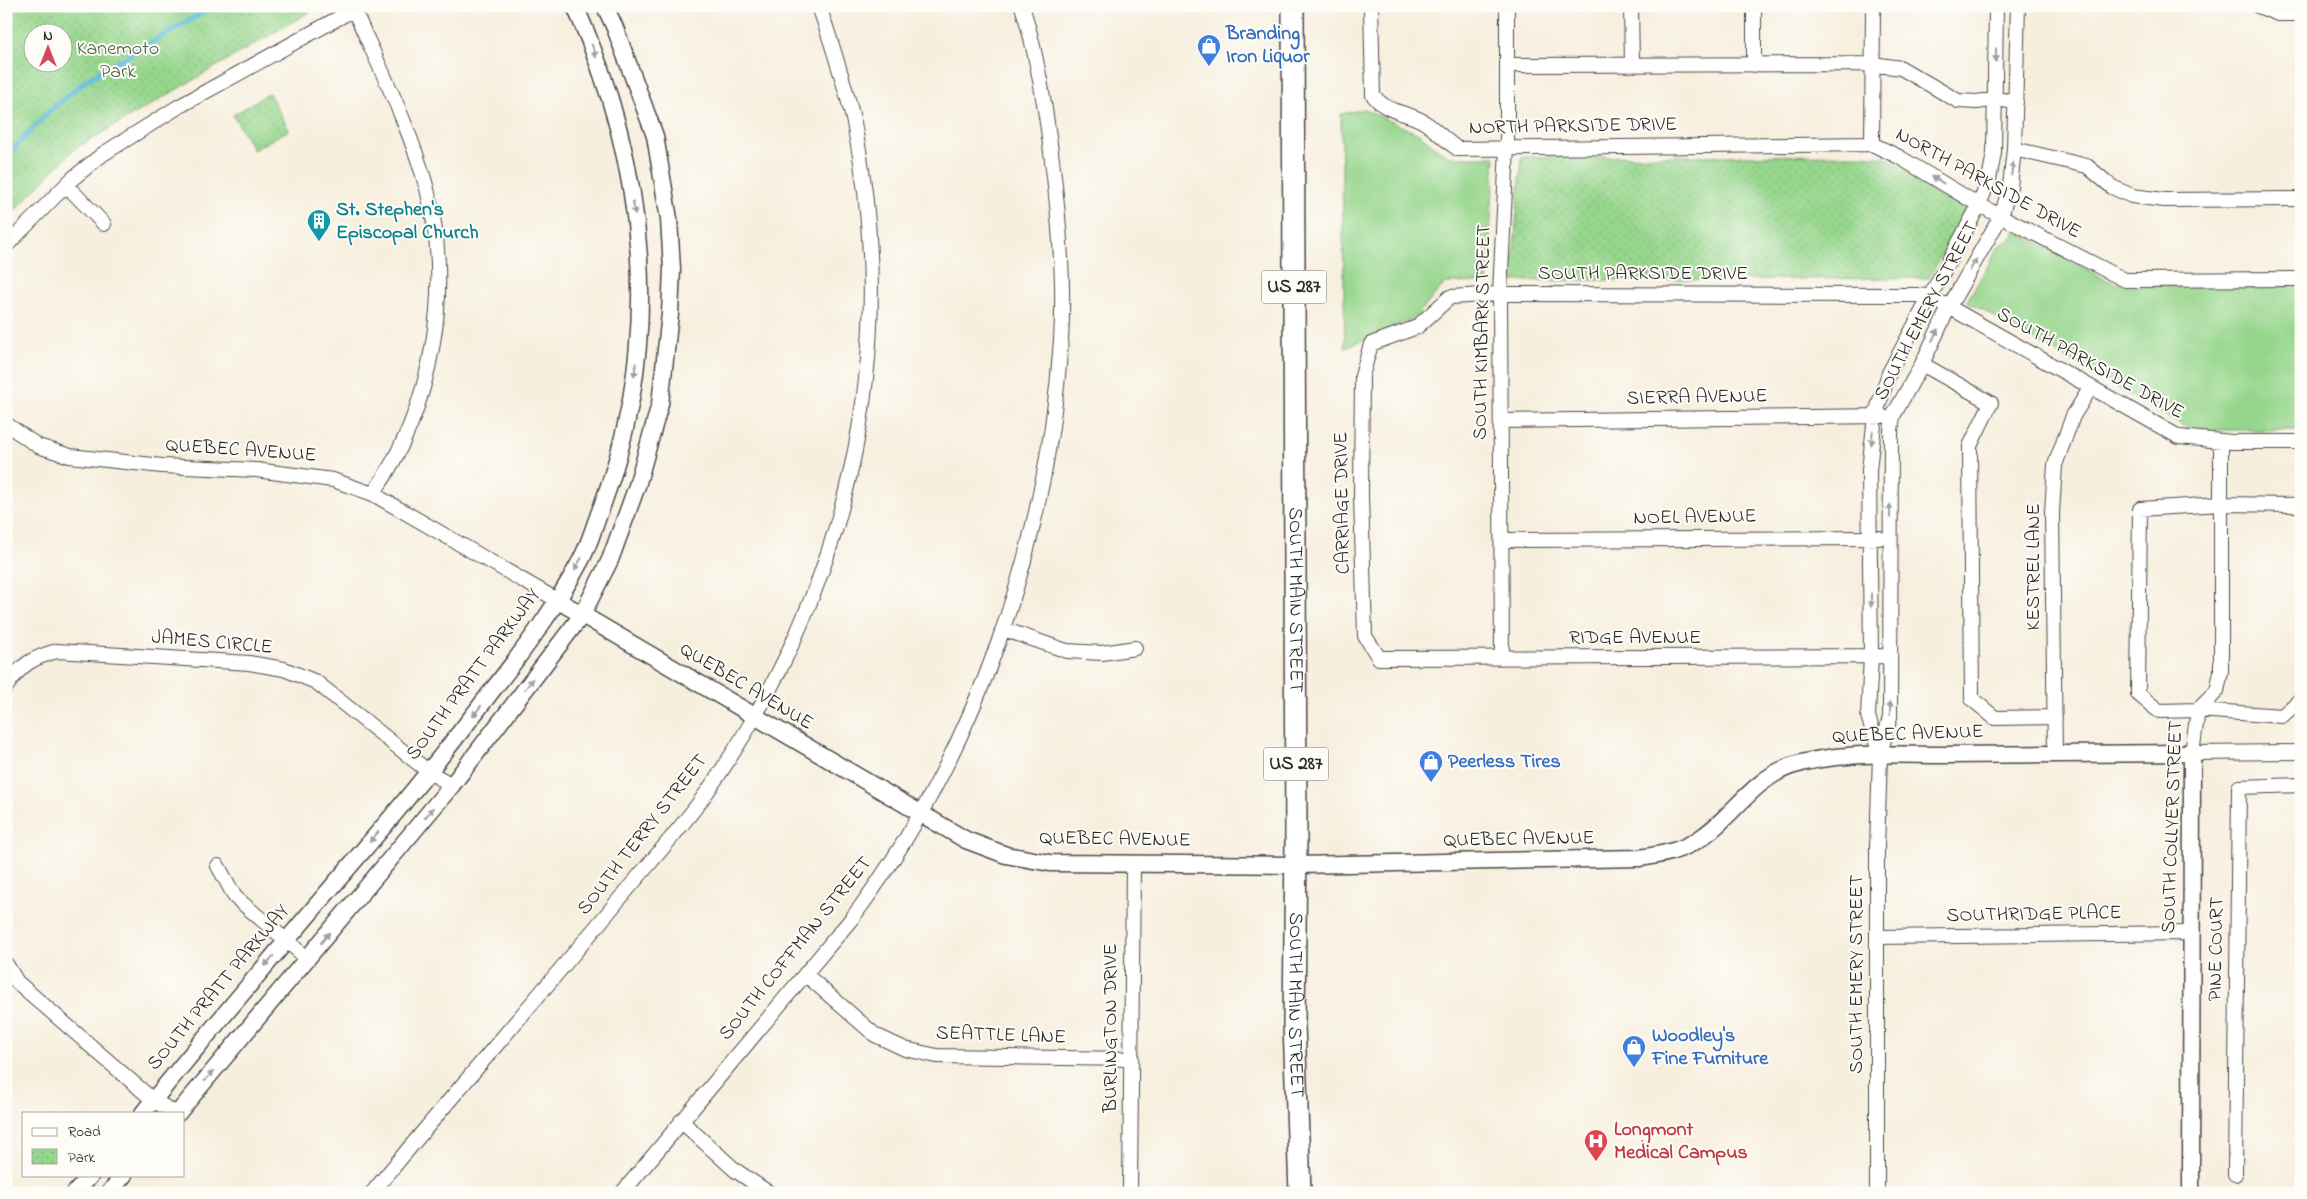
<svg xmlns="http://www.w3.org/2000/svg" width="2307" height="1199" font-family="'Indie Flower',sans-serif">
	<defs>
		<pattern id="park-dots" width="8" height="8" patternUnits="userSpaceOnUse" patternTransform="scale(1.25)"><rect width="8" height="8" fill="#96d68c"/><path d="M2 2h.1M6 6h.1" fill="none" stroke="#81b879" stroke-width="1.8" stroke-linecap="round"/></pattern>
	</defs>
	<rect width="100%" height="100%" fill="#fdfcf7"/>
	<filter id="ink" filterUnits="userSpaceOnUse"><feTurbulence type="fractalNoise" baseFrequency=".02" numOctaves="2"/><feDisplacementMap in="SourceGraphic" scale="10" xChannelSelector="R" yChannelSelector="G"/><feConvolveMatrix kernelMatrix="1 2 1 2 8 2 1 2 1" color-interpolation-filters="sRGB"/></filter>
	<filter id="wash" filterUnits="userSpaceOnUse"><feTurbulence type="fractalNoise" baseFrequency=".0096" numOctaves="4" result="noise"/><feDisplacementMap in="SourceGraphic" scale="20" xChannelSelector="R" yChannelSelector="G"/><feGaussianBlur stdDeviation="1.12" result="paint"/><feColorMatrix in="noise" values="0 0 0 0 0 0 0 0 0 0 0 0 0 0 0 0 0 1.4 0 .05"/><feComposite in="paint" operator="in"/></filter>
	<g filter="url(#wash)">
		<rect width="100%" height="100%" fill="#f7efde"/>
		<path fill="#96d68c" stroke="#60805c" d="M 1364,109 L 1419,134 L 1448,157 L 1495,157 L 1487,282 L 1445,283 L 1416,317 L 1345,348 L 1341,114 Z
			M 2016,231 L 2106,280 L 2127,286 L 2301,285 L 2301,430 L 2190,430 L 1967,301 L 2000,245 L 2010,240 Z"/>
		<path fill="url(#park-dots)" stroke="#60805c" fill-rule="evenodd" d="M 6,6 L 320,6 L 73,150 L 6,220 ZM 32,32 L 62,32 L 62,62 L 32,62 Z
			M 269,93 L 289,130 L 253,150 L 233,115 Z
			M 1860,155 L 1886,157 L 1968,209 L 1929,278 L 1511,281 L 1522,157 Z"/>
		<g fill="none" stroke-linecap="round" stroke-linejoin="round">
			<path stroke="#5dbcdb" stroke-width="5" d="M 6,157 L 49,111 L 88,79 L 214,6"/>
		</g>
	</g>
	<g filter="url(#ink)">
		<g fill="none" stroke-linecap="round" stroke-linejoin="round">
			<g stroke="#4a4846" stroke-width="16">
				<path id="minor" d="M 1371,6 L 1373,95 C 1389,116 1410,111 1427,124 C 1438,132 1447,142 1458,149 L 1872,144 L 1899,157 L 1979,205 L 2125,280 L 2301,279
					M 1631,6 L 1632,65
					M 1754,6 L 1754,65
					M 2258,6 L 2278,14 L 2301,14
					M 354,10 C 380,68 410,127 427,189 C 453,290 433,408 373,494
					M 1508,65 L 1873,64 L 1901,68 L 1958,101 L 1977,102 L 1996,99 L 2016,102
					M 1872,144 L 1873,6
					M 2014,149 L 2087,166 L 2112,187 L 2132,196 L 2164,200 L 2301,199
					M 66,185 L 104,224
					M 6,246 L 72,179 L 103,154 L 178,107 L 360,6
					M 1922,364 L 1991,403 L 1970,446 L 1972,699 L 1995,718 L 2055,717
					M 1502,421 L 1882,416
					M 6,424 L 38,446 L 70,456 L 162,466 L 256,470 L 333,480 L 373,494 L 557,600
					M 2221,441 L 2221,672 L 2217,691 L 2198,710 L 2192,753 L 2301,752
					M 2301,505 L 2221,504 L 2140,509 L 2138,694 L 2159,711 L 2198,710 L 2282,716 L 2301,699
					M 1502,540 L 1879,538
					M 1003,629 L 1067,651 L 1102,653 L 1135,648
					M 1890,656 L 1379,658 L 1365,636 L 1361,495 L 1362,376 L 1371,344 L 1417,327 L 1450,297 L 1500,294 L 1918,295 L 1930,297 L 1949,307 L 2179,437 L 2232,442 L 2301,442
					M 1502,658 L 1500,294 L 1507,147 L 1507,6
					M 6,687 C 21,665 31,658 57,651 L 249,663 L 284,669 L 316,682 L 429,772 L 452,785
					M 2055,754 L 2052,513 L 2055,465 L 2073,416 L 2091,387
					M 1880,755 L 1868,716 L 1871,656 L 1869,470 L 1875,416 L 1889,373 L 1979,205 L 1989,180 L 1994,153 L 1996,6
					M 218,866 L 235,897 L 308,959
					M 1877,937 L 2192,933
					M 6,964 L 17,982 L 153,1100 L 175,1113
					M 805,974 L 875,1035 L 905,1049 L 937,1056 L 1131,1059
					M 681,1121 L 735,1170 L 769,1193
					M 2235,1174 L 2239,787 L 2301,785
					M 372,1193 C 451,1097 533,1003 612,908 C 643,870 678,833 707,792 C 845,594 902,362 854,123 C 845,83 832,45 819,6
					M 622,1193 L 853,917 C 975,754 1048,543 1061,340 C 1065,278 1059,214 1051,152 C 1045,104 1037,53 1022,6
					M 1130,1193 L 1133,864
					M 1877,1193 L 1877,848 L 1880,755 L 1890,717 L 1891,431 L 1893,416 L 1922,364 L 1949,307 L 2001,216 L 2010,187 L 2014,149 L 2018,6"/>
			</g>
			<g stroke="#4a4846" stroke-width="19">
				<path id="tertiary" d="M 557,600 L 966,840 L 1006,855 L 1050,863 L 1296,865 L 1639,858 C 1659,855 1678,852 1696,841 C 1731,820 1751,780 1791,766 C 1837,751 1897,755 1945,755 C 2028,754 2110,754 2192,753 L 2191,1193
					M 143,1113 C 225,1012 310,913 395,813 C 428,773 460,733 491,692 C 524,650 556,607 581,560 C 590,543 595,523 602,506 C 664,339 647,167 575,6
					M 178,1113 L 452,785 L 582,615 L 610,560 L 637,486 L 660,404 L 670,314 L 672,269 L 669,219 L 655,136 L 615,28 L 605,6
					M 75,1193 L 91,1175
					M 109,1193 L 124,1175"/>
			</g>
			<g stroke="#4a4846" stroke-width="24">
				<g id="primary">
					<path id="s1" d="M 1293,6 L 1296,841 L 1294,1024 L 1300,1193"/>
				</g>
			</g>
			<use href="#minor" stroke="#fff" stroke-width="14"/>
			<use href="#tertiary" stroke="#fff" stroke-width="16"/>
			<use href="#primary" stroke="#fff" stroke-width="21"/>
		</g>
		<defs><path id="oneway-solid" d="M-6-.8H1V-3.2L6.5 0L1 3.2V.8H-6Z" transform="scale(1.25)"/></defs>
		<g fill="#a0a0a0">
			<use href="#oneway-solid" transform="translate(594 51) rotate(71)"/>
			<use href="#oneway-solid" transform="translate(1996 55) rotate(90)"/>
			<use href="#oneway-solid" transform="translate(2012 169) rotate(-84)"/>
			<use href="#oneway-solid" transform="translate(1938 180) rotate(-149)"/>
			<use href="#oneway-solid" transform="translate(634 208) rotate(81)"/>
			<use href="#oneway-solid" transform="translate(1973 265) rotate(-60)"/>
			<use href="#oneway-solid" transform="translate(1935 335) rotate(-65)"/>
			<use href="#oneway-solid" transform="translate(635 370) rotate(96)"/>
			<use href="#oneway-solid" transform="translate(1872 438) rotate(96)"/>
			<use href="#oneway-solid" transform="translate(1890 511) rotate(-90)"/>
			<use href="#oneway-solid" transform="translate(578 564) rotate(120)"/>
			<use href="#oneway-solid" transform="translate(1871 600) rotate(90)"/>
			<use href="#oneway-solid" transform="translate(529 684) rotate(-53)"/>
			<use href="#oneway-solid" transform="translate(1890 708) rotate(-91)"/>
			<use href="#oneway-solid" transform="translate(477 711) rotate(128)"/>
			<use href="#oneway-solid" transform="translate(429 813) rotate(-51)"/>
			<use href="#oneway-solid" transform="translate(374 837) rotate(130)"/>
			<use href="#oneway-solid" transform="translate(325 938) rotate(-50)"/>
			<use href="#oneway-solid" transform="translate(269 961) rotate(131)"/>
			<use href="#oneway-solid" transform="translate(209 1076) rotate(-50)"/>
		</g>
	</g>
	<defs>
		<g id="shop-pin" transform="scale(1.25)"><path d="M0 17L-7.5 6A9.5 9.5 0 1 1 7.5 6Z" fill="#3f7fe0" stroke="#fdfcf7"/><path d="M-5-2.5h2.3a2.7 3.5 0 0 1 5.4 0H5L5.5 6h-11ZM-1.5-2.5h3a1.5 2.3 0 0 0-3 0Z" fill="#fff"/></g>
		<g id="building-pin" transform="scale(1.25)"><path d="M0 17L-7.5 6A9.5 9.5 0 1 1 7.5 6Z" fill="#0f9aa8" stroke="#fdfcf7"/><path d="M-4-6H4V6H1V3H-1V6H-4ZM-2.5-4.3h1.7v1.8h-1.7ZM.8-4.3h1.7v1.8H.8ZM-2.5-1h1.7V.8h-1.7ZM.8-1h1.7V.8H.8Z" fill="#fff"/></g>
		<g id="hospital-pin" transform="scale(1.25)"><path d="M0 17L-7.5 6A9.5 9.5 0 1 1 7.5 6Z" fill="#e0444e" stroke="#fdfcf7"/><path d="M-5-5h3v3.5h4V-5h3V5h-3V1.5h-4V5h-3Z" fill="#fff"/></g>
	</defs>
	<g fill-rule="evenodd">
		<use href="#shop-pin" x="1209" y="46"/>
		<use href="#building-pin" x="319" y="221"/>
		<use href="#shop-pin" x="1431" y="762"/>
		<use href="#shop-pin" x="1634" y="1047"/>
		<use href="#hospital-pin" x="1596" y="1141"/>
	</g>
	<g text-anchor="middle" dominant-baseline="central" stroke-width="4" stroke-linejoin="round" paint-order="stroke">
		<g fill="#fdfcf7" stroke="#6a6a68" stroke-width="1">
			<rect x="1261.5" y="270.5" width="65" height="33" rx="4"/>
			<rect x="1263.5" y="747.5" width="65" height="33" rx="4"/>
		</g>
		<g font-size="19" font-weight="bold" fill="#2b2b2b">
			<text x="1294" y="287">US 287</text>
			<text x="1296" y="764">US 287</text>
		</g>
		<g font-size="20" font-weight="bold" fill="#366cbe" stroke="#fdfcf7" text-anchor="start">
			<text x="1226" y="34">Branding<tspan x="1226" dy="23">Iron Liquor</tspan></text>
			<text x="1448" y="762">Peerless Tires</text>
			<text x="1652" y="1036">Woodley's<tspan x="1652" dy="23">Fine Furniture</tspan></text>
		</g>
		<g font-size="20" fill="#4b5e48" stroke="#fdfcf7">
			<text x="118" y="49">Kanemoto<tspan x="118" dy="23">Park</tspan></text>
		</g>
		<g font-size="20" fill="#2b2b2b" stroke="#fdfcf7">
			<text transform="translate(1573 127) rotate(-1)">NORTH PARKSIDE DRIVE</text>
			<text transform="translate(1988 184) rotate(29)">NORTH PARKSIDE DRIVE</text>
			<text x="1643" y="274">SOUTH PARKSIDE DRIVE</text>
			<text transform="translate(1927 311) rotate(-62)">SOUTH EMERY STREET</text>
			<text transform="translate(1483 332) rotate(-89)">SOUTH KIMBARK STREET</text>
			<text transform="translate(2090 364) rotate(29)">SOUTH PARKSIDE DRIVE</text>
			<text transform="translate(1697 398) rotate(-1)">SIERRA AVENUE</text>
			<text transform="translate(241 451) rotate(4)">QUEBEC AVENUE</text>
			<text transform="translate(1343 503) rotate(-91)">CARRIAGE DRIVE</text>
			<text transform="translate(1695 518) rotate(-1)">NOEL AVENUE</text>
			<text transform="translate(2034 567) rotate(-90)">KESTREL LANE</text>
			<text stroke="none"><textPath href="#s1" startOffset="594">SOUTH MAIN STREET</textPath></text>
			<text x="1635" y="638">RIDGE AVENUE</text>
			<text transform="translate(212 643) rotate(5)">JAMES CIRCLE</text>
			<text transform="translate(474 675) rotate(-53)">SOUTH PRATT PARKWAY</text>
			<text transform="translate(746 687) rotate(31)">QUEBEC AVENUE</text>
			<text transform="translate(1908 735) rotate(-2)">QUEBEC AVENUE</text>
			<text transform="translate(2173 827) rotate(-88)">SOUTH COLLYER STREET</text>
			<text transform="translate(643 835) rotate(-52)">SOUTH TERRY STREET</text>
			<text transform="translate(1115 840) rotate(1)">QUEBEC AVENUE</text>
			<text transform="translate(1519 840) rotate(-1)">QUEBEC AVENUE</text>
			<text transform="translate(2034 915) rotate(-1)">SOUTHRIDGE PLACE</text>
			<text transform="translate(796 949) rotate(-51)">SOUTH COFFMAN STREET</text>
			<text transform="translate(2217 949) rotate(-89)">PINE COURT</text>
			<text transform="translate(1857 974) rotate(-90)">SOUTH EMERY STREET</text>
			<text transform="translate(219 988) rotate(-50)">SOUTH PRATT PARKWAY</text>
			<text stroke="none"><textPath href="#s1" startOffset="999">SOUTH MAIN STREET</textPath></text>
			<text transform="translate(1111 1028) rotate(-90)">BURLINGTON DRIVE</text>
			<text transform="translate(1001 1036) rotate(2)">SEATTLE LANE</text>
		</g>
		<g font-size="20" font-weight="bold" fill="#0d838f" stroke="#fdfcf7" text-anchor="start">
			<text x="336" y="210">St. Stephen's<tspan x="336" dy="23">Episcopal Church</tspan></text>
		</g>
		<g font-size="20" font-weight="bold" fill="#be3a42" stroke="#fdfcf7" text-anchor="start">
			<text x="1614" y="1130">Longmont<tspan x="1614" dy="23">Medical Campus</tspan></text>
		</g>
	</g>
	<rect width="2307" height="1199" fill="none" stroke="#fdfcf7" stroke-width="25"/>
	<rect x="22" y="1112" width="162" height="65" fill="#fdfcf7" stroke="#a9a8a5"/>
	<rect x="32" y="1128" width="25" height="8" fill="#ffffff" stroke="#a9a8a5"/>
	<text x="68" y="1136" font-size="15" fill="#2b2b2b">Road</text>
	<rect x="32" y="1149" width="25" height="15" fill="url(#park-dots)" stroke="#a9a8a5"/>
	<text x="68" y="1162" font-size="15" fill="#2b2b2b">Park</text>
	<g transform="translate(48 48)"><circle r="24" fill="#fdfcf7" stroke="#a9a8a5"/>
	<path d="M0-4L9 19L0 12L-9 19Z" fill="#d1495b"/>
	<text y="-8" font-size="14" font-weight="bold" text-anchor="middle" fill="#2b2b2b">N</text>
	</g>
</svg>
